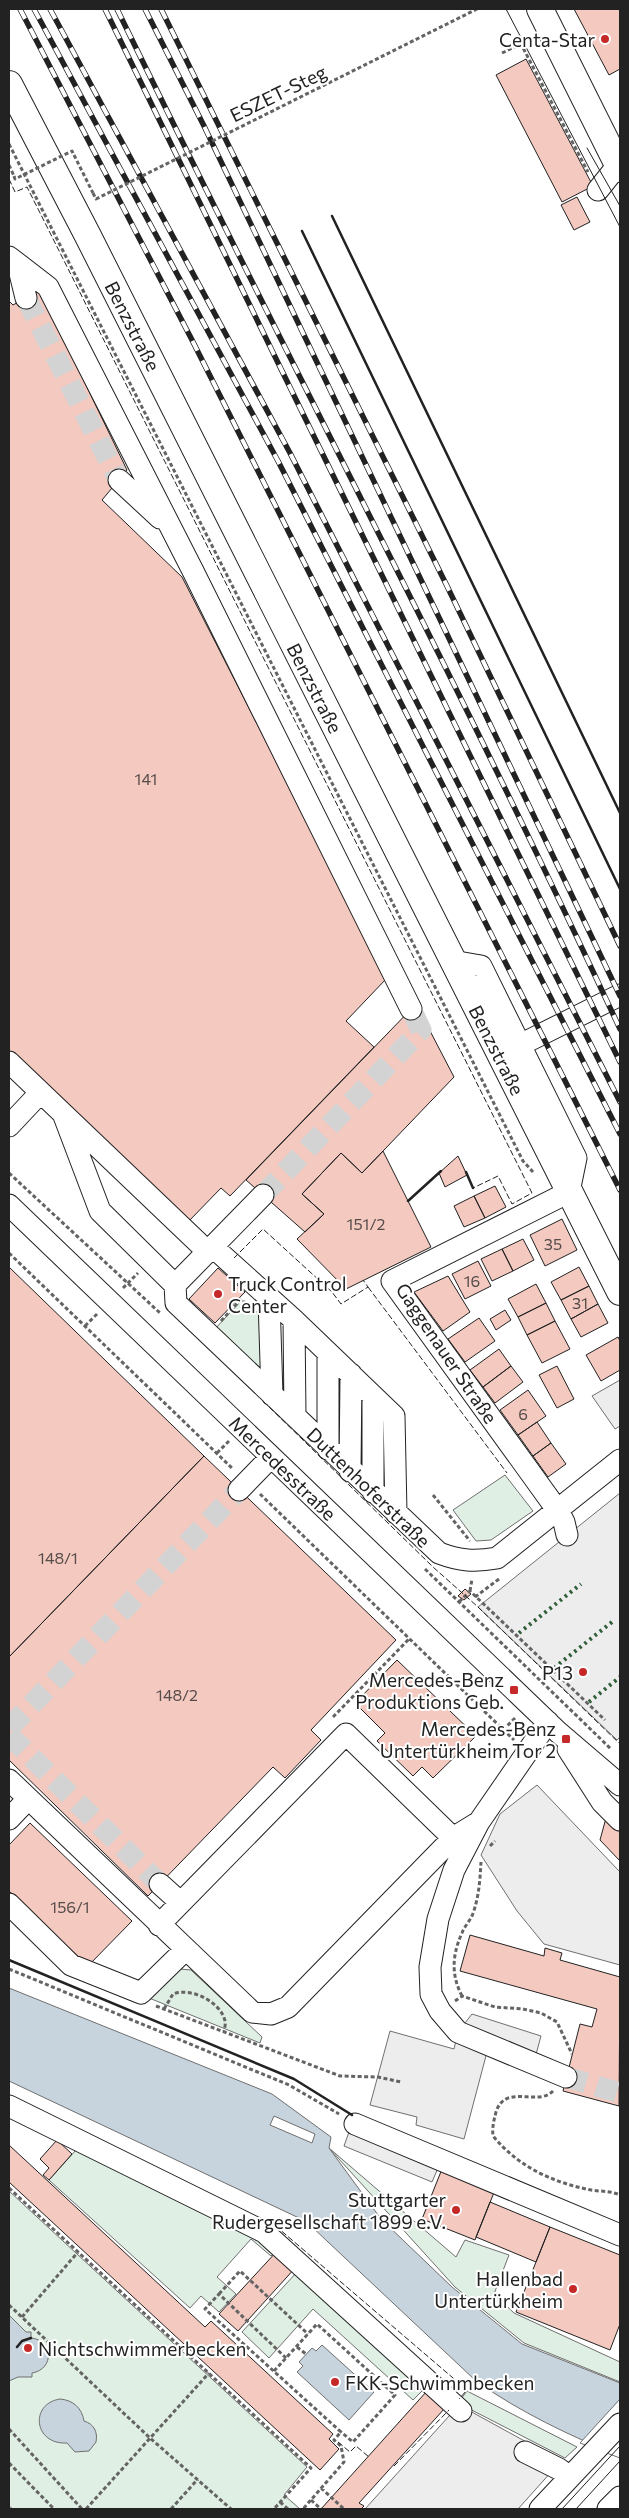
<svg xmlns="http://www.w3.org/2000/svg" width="629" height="2518" font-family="Commissioner,sans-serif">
	<rect width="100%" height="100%" fill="#fff"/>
	<path fill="#e0efe3" stroke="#6f6f6f" d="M 241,1301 L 245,1301 L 264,1319 L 262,1368 L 259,1368 L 214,1330 Z
		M 505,1475 L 533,1511 L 491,1540 L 476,1541 L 453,1510 Z
		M 180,1969 L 191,1970 L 262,2037 L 260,2043 L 149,1998 Z
		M 329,2148 L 456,2257 L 465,2240 L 509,2255 L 494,2294 L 514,2313 L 620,2362 L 620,2382 L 524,2343 L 455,2287 Z
		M 76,2150 L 232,2220 L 276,2251 L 271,2256 L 251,2239 L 217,2277 L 236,2294 L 219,2312 L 201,2296 L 190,2308 L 49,2180 Z
		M 9,2191 L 307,2467 L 284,2495 L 300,2509 L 13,2509 L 9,2506 Z
		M 297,2272 L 424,2389 L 413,2400 L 313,2309 L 269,2358 L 242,2332 Z
		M 467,2391 L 577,2447 L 565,2458 L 458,2403 Z"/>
	<path fill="#ededed" stroke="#6f6f6f" d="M 620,1380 L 620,1426 L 615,1429 L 592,1396 Z
		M 620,1493 L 620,1737 L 617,1740 L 478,1607 Z
		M 537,1785 L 620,1872 L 620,1965 L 544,1944 L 517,1911 L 481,1855 L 500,1814 Z
		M 472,2014 L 541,2036 L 532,2069 L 487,2052 L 464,2139 L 416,2125 L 417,2117 L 370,2105 L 390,2031 L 454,2049 L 458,2032 Z
		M 349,2132 L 438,2168 L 432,2182 L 344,2146 Z
		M 459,2405 L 561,2461 L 518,2509 L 365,2509 Z"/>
	<path fill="#c7d3dd" stroke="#6f6f6f" d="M 9,1988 L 272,2094 L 331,2137 L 329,2148 L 381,2219 L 452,2287 L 522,2344 L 620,2383 L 620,2456 C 570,2436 520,2412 476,2381 L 311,2226 L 299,2218 L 9,2081 Z
		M 9,2315 L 26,2332 L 31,2332 L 31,2338 C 53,2340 55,2369 32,2373 L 32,2377 L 18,2377 L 9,2381 Z
		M 322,2345 L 374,2392 L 349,2420 L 297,2372 L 303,2366 L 299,2362 L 312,2348 L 316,2351 Z
		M 60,2399 C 73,2400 82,2408 84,2421 C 94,2424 98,2432 96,2442 L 89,2451 L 75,2452 L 67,2443 C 34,2445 29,2404 60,2399 Z"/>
	<path fill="#fff" stroke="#6f6f6f" d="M 274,2116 L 315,2134 L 312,2143 L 270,2125 Z
		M 620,2399 L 620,2458 L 580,2443 Z"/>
	<path fill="#f3c9c0" stroke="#222" d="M 574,9 L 620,9 L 620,69 L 609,75 Z
		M 526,59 L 593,186 L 562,202 L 496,75 Z
		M 577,197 L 590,222 L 574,230 L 561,205 Z
		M 40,290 L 127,470 L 102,500 L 182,577 L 387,978 L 346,1021 L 374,1047 L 230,1196 L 221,1188 L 188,1222 L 9,1052 L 9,301 L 13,305 Z
		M 416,1004 L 454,1077 L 362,1173 L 341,1153 L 302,1194 L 324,1214 L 305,1232 L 246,1180 Z
		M 383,1151 L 431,1247 L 346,1289 L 297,1239 L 324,1214 L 302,1194 L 341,1153 L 362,1173 Z
		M 458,1156 L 467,1175 L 445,1187 L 439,1173 Z
		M 495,1186 L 506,1207 L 485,1218 L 474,1196 Z
		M 474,1196 L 485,1218 L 464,1227 L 454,1206 Z
		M 562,1219 L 577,1250 L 545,1266 L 530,1235 Z
		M 523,1239 L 534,1260 L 513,1271 L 502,1249 Z
		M 502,1249 L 513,1271 L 492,1281 L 481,1259 Z
		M 478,1261 L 491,1286 L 465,1299 L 452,1274 Z
		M 9,1267 L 204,1456 L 9,1657 Z
		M 579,1267 L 589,1286 L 561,1300 L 551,1282 Z
		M 218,1268 L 245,1292 L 215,1323 L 189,1299 Z
		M 448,1276 L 470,1312 L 443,1331 L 414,1292 Z
		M 536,1284 L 546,1303 L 518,1317 L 508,1299 Z
		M 589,1286 L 598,1304 L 571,1319 L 561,1300 Z
		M 546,1303 L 555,1321 L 527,1335 L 518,1317 Z
		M 598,1304 L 608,1323 L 581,1337 L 571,1319 Z
		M 505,1310 L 511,1320 L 496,1330 L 490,1319 Z
		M 479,1318 L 495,1341 L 465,1362 L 448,1339 Z
		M 555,1321 L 570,1349 L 542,1363 L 527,1335 Z
		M 618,1337 L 620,1341 L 620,1370 L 601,1381 L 586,1355 Z
		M 499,1349 L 511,1366 L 483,1387 L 470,1370 Z
		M 511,1366 L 523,1382 L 495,1403 L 483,1387 Z
		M 557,1366 L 574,1399 L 557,1408 L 539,1375 Z
		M 528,1390 L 546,1416 L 518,1435 L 500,1410 Z
		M 537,1422 L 551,1443 L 533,1456 L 518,1435 Z
		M 551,1443 L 566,1464 L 548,1477 L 533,1456 Z
		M 204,1456 L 396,1640 L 311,1730 L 321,1740 L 285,1778 L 273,1767 L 148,1896 L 9,1760 L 9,1657 Z
		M 465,1589 L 471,1594 L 464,1600 L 458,1596 Z
		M 397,1660 L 476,1736 L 433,1778 L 422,1767 L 413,1776 L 377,1741 L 385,1733 L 355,1703 Z
		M 620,1813 L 620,1861 L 600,1840 L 606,1818 Z
		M 30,1823 L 132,1921 L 88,1966 L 9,1891 L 9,1845 Z
		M 470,1935 L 544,1956 L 545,1948 L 562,1953 L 560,1960 L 620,1977 L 619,2106 L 563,2091 L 580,2024 L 592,2027 L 597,2009 L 460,1971 Z
		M 57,2140 L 72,2154 L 49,2180 L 43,2175 L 49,2168 L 40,2159 Z
		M 9,2145 L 205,2327 L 211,2321 L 333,2434 L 329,2439 L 339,2449 L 320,2470 L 9,2182 Z
		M 442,2169 L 495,2190 L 475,2240 L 422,2219 Z
		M 490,2202 L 550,2227 L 536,2262 L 476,2237 Z
		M 550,2227 L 620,2255 L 620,2324 L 610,2350 L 516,2312 Z
		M 278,2250 L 296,2267 L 238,2331 L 219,2314 Z
		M 427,2391 L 445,2408 L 359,2503 L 364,2506 L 361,2509 L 321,2509 Z"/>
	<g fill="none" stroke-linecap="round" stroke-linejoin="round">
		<path stroke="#d3d3d3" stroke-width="21" stroke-dasharray="21 11" stroke-linecap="butt" d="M 26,298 L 119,480
			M 263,1195 L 421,1030 L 411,1009
			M 9,1728 L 239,1490
			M 9,1735 L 160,1884
			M 566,2077 L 620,2093"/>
		<g stroke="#222" stroke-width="23">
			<path id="minor" d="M 598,190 L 618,165
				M 9,257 L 48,287 L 193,571 L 411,1009
				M 18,265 L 26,298
				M 119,480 L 160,518
				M 452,961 L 481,966 L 576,1158 L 569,1192 L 392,1281 L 558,1511 L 564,1522 L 567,1535
				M 520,1045 L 620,995
				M 9,1062 L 208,1252
				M 64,1116 L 100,1211 L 175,1285 L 176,1303 L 439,1553 C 460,1561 475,1562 497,1558 L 620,1460
				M 9,1126 L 40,1093
				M 9,1205 L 558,1732 L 620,1785
				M 213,1247 L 294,1320 L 394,1416 L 396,1513
				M 175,1285 L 263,1195
				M 269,1299 L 272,1395
				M 294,1320 L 295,1416
				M 328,1353 L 328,1449
				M 373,1396 L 373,1492
				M 350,1471 L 351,1374
				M 239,1490 L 271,1457
				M 548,1722 L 479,1822 L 454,1870 L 438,1919 L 430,1967 L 431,1994 L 440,2011 L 458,2032 L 566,2077
				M 568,1749 L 602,1802 L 620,1820
				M 9,1780 L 252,2012 L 271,2014 L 288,2007 L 453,1838 L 479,1822
				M 9,1819 L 28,1799
				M 160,1884 L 180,1902
				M 9,1904 L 71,1965 L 141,1993 L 185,1950
				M 159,1925 L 346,1734 L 453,1838
				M 9,2106 L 264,2232 L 461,2411
				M 355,2124 L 620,2235
				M 525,2452 L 559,2469 L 570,2477
				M 540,2509 L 620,2424
				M 608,2509 L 620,2497"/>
		</g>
		<g stroke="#222" stroke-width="28">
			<path id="major" d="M 540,9 L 620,169
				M 9,84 L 88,236 L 620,1292"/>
		</g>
		<path stroke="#646464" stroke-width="3" stroke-dasharray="4 2.5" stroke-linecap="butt" d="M 502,53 L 521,44 L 588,172
			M 9,144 L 523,1161 L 533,1172
			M 74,155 L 93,193
			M 9,165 L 14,176
			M 9,1173 L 160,1313
			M 9,1253 L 233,1469
			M 123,1288 L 138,1273
			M 221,1321 L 242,1298
			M 85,1326 L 97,1314
			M 217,1453 L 229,1441
			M 260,1494 L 514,1740
			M 433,1495 L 470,1541
			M 425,1569 L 611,1749
			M 470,1591 L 472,1579
			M 475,1597 L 499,1579
			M 459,1602 L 470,1591 L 605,1720
			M 333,1717 L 409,1639
			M 503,1730 L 515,1718
			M 490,1846 L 495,1841
			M 9,1969 L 289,2085 L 339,2114
			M 462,1996 C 451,1975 452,1955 462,1933 C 464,1927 469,1922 472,1916 C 479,1898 480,1880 481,1862
			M 455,2001 L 462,1996 L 495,2007 L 523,2009 L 541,2013 L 557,2022 L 572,2054
			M 156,2006 L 340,2076 L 378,2077 L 401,2082
			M 164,2009 L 173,1994 C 191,1987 221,2002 225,2021 C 226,2024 224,2030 224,2033
			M 553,2091 C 538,2107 505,2083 496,2112 C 494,2120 492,2127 493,2136 C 517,2165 549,2181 586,2189 C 597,2192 609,2190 620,2195
			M 9,2188 L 311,2468 L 274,2509
			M 219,2294 L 240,2271 L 308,2334
			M 9,2305 L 150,2438 L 231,2509
			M 22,2317 L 78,2252
			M 297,2347 L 306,2354
			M 286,2358 L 219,2294 L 205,2309 L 341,2432 L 334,2440 L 341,2446 L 344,2462 L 303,2509
			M 274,2371 L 317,2324 L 395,2395 L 353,2442 L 341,2432
			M 9,2429 L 82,2509
			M 9,2463 L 54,2509
			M 321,2488 L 344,2509
			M 311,2500 L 321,2509
			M 280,2502 L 288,2509
			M 86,2509 L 209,2373
			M 171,2509 L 198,2479"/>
		<use href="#minor" stroke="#fff" stroke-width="21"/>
		<use href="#major" stroke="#fff" stroke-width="26"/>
		<path stroke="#222" stroke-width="1" d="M 506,9 L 620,227
			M 587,148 L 620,206
			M 562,2509 L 620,2446
			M 576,2509 L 620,2461"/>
		<g stroke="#222" stroke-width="5.5">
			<path id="rail" d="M 20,9 L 191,338 L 620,1190
				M 34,9 L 278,461 L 620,1134
				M 50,9 L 290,453 L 620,1102
				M 105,9 L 620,1062
				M 117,9 C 283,350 460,685 620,1029
				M 145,9 L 204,126 L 620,996
				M 161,9 L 447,586 L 620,946"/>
		</g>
		<use href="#rail" stroke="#fff" stroke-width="4" stroke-dasharray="11" stroke-linecap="butt"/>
		<path stroke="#646464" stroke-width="3" stroke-dasharray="4 2.5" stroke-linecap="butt" d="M 14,176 L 15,179 L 72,151 L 74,155
			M 93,193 L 96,199 L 477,9"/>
		<path stroke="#2f5e38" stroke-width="4" stroke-dasharray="2.5 4" stroke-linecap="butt" d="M 519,1633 L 581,1584
			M 554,1668 L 612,1622
			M 589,1702 L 620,1677"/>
		<path stroke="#222" stroke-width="1" stroke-dasharray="6 2.5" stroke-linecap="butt" d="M 9,179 L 15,192 L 27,187 L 532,1193 L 512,1204 L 498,1176 L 473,1188
			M 234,1258 L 263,1229 L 332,1292 L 341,1304 L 368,1287 L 363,1280
			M 368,1287 L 507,1473
			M 263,1401 L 433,1567 L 478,1607 L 620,1744
			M 267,2223 L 278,2228 L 467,2390 L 459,2399
			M 338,2442 L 350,2452 L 356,2446 L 369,2457
			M 394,2466 L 449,2410"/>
		<path stroke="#222" stroke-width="2.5" d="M 332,216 L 620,813
			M 302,231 L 620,889
			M 466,1172 L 473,1188
			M 408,1201 L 441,1171
			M 9,1960 L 294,2079 L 352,2115
			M 17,2347 L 22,2341 L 31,2338"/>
	</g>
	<g fill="#c62828" stroke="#fff" stroke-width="2">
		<circle cx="605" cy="39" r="5"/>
		<circle cx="218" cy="1294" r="5"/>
		<circle cx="583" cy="1672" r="5"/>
		<rect x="509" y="1685" width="10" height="10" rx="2.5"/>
		<rect x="561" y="1734" width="10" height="10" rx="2.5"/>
		<circle cx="456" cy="2210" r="5"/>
		<circle cx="573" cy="2289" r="5"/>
		<circle cx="28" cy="2348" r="5"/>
		<circle cx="335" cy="2382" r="5"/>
	</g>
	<g text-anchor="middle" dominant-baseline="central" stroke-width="4" stroke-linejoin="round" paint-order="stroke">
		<g font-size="16" fill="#564c4a">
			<text x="146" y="778">141</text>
			<text x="366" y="1223">151/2</text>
			<text x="553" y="1243">35</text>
			<text x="472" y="1280">16</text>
			<text x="580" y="1302">31</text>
			<text x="523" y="1413">6</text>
			<text x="58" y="1557">148/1</text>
			<text x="177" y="1694">148/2</text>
			<text x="70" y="1906">156/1</text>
		</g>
		<g font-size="19" fill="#222" stroke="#fff" text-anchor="end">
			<text x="595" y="39">Centa-Star</text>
			<text x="228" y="1283" text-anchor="start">Truck Control<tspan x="228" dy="22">Center</tspan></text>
			<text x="573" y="1672">P13</text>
			<text x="504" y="1679">Mercedes-Benz<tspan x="504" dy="22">Produktions Geb.</tspan></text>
			<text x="556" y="1728">Mercedes-Benz<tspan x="556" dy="22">Untertürkheim Tor 2</tspan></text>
			<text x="446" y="2199">Stuttgarter<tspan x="446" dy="22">Rudergesellschaft 1899 e.V.</tspan></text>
			<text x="563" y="2278">Hallenbad<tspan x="563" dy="22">Untertürkheim</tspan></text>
			<text x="38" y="2348" text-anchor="start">Nichtschwimmerbecken</text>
			<text x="345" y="2382" text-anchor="start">FKK-Schwimmbecken</text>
		</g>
		<g font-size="19" fill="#222" stroke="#fff">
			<text transform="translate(278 93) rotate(-26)">ESZET-Steg</text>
			<text transform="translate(133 326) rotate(63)">Benzstraße</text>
			<text transform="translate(315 688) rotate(63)">Benzstraße</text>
			<text transform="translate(497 1050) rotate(63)">Benzstraße</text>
			<text transform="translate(447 1353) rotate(56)">Gaggenauer Straße</text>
			<text transform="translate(283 1468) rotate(44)">Mercedesstraße</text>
			<text transform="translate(369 1487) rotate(44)">Duttenhoferstraße</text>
		</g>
	</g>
	<rect width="629" height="2518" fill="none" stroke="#222222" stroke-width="20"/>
</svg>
